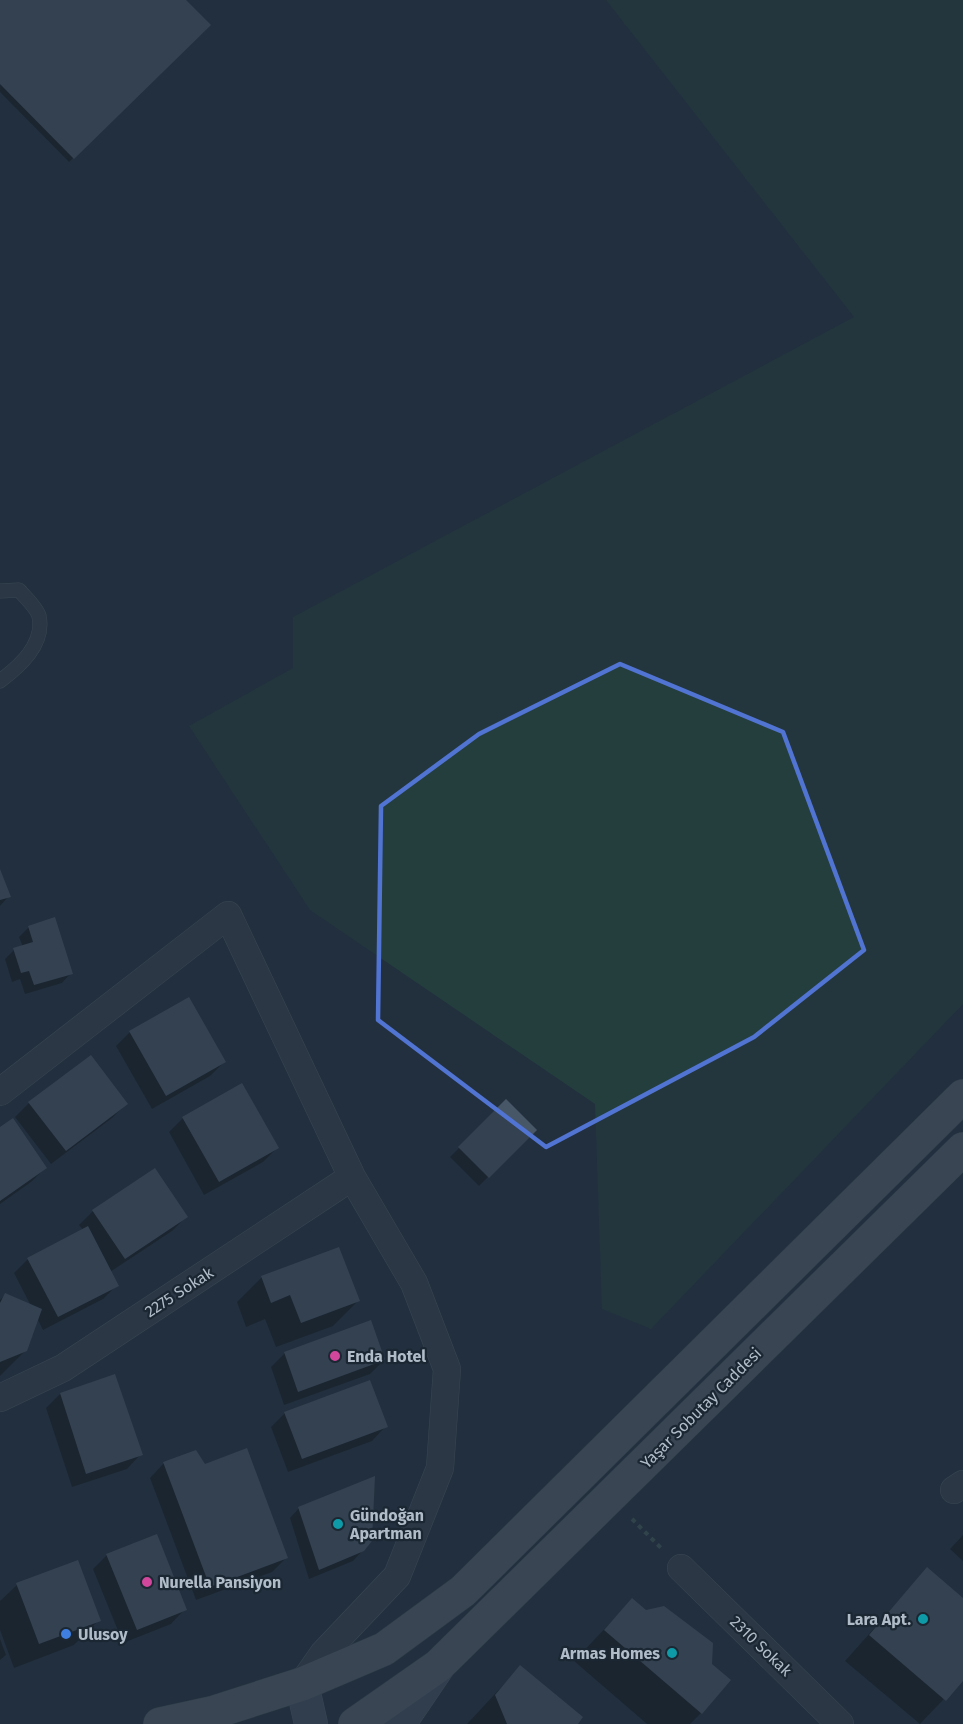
<svg xmlns="http://www.w3.org/2000/svg" width="963" height="1724" font-family="'Fira Sans',sans-serif">
	<rect width="100%" height="100%" fill="#22303e"/>
	<path fill="#243e3e" d="M 606,0 L 963,0 L 963,1004 L 651,1329 L 602,1309 L 595,1104 L 310,910 L 189,726 L 293,668 L 293,617 L 854,317 Z"/>
	<path fill="#0007" d="M 2,0 L 184,0 L 209,25 L 69,162 L 0,92 Z
		M 0,871 L 9,896 L 0,906 Z
		M 29,927 L 71,973 L 62,983 L 25,994 L 20,979 L 12,982 L 5,959 L 14,950 L 23,947 L 19,937 Z
		M 130,1032 L 224,1062 L 210,1076 L 152,1109 L 116,1046 Z
		M 506,1101 L 535,1130 L 479,1186 L 450,1157 Z
		M 29,1103 L 126,1104 L 112,1118 L 51,1164 L 15,1117 Z
		M 183,1118 L 277,1148 L 263,1162 L 204,1195 L 169,1132 Z
		M 0,1128 L 45,1168 L 31,1182 L 0,1204 Z
		M 93,1211 L 186,1217 L 172,1231 L 110,1272 L 117,1285 L 103,1299 L 43,1330 L 37,1318 L 26,1350 L 0,1376 L 0,1300 L 6,1294 L 31,1306 L 14,1273 L 28,1259 L 83,1230 L 79,1225 Z
		M 262,1277 L 358,1301 L 333,1326 L 276,1347 L 265,1319 L 246,1327 L 237,1302 Z
		M 285,1353 L 384,1360 L 370,1374 L 284,1405 L 271,1367 Z
		M 60,1394 L 141,1454 L 127,1469 L 72,1487 L 46,1408 Z
		M 285,1413 L 386,1426 L 372,1441 L 288,1472 L 271,1427 Z
		M 164,1463 L 204,1465 L 286,1558 L 272,1572 L 196,1600 L 150,1478 Z
		M 299,1508 L 363,1550 L 353,1561 L 309,1579 L 290,1518 Z
		M 963,1535 L 963,1561 L 950,1549 Z
		M 107,1555 L 185,1609 L 171,1624 L 123,1643 L 93,1569 Z
		M 927,1569 L 963,1600 L 963,1679 L 920,1724 L 845,1661 Z
		M 17,1585 L 99,1620 L 74,1645 L 14,1668 L 0,1630 L 0,1601 Z
		M 632,1600 L 645,1612 L 701,1713 L 690,1724 L 647,1724 L 574,1661 Z
		M 0,1639 L 6,1655 L 0,1660 Z
		M 520,1667 L 576,1724 L 467,1724 Z"/>
	<path fill="#485767" d="M 0,0 L 186,0 L 211,25 L 74,159 L 0,84 Z
		M 0,869 L 11,897 L 0,900 Z
		M 55,917 L 73,974 L 34,985 L 29,971 L 21,973 L 13,948 L 33,942 L 28,926 Z
		M 189,997 L 226,1062 L 166,1096 L 129,1031 Z
		M 91,1055 L 128,1104 L 66,1151 L 28,1102 Z
		M 242,1083 L 279,1148 L 219,1182 L 182,1117 Z
		M 506,1099 L 537,1130 L 489,1178 L 458,1147 Z
		M 13,1118 L 47,1168 L 0,1201 L 0,1127 Z
		M 155,1168 L 188,1217 L 125,1259 L 92,1210 Z
		M 88,1226 L 119,1286 L 58,1317 L 27,1258 Z
		M 339,1247 L 360,1301 L 301,1323 L 290,1295 L 271,1303 L 261,1276 Z
		M 5,1293 L 42,1309 L 27,1351 L 0,1362 L 0,1303 Z
		M 371,1320 L 385,1360 L 298,1392 L 284,1352 Z
		M 115,1374 L 143,1455 L 86,1474 L 60,1393 Z
		M 370,1380 L 388,1427 L 302,1459 L 284,1412 Z
		M 247,1448 L 288,1558 L 210,1587 L 163,1462 L 196,1450 L 205,1464 Z
		M 375,1476 L 372,1541 L 364,1551 L 319,1570 L 298,1507 Z
		M 157,1534 L 187,1610 L 137,1630 L 106,1554 Z
		M 78,1560 L 101,1621 L 39,1644 L 16,1583 Z
		M 927,1567 L 963,1598 L 963,1681 L 946,1701 L 869,1635 Z
		M 632,1598 L 646,1610 L 664,1606 L 713,1643 L 712,1664 L 731,1680 L 702,1714 L 604,1630 Z
		M 520,1665 L 583,1717 L 578,1724 L 507,1724 L 495,1695 Z"/>
	<g fill="none" stroke-linecap="round" stroke-linejoin="round">
		<g stroke="#545f6b" stroke-width="15">
			<path id="lane" d="M 0,591 L 19,590 C 25,597 37,608 39,616 C 45,644 20,666 0,681"/>
		</g>
		<g stroke="#545f6b" stroke-width="28">
			<path id="street" d="M 0,1092 L 228,915 L 352,1177 L 414,1283 L 447,1369 L 440,1468 L 397,1576 L 323,1654 L 302,1684
				M 0,1398 L 63,1368 L 352,1177
				M 954,1490 L 963,1484
				M 681,1568 L 840,1724"/>
		</g>
		<g stroke="#545f6b" stroke-width="34">
			<path id="secondary" d="M 302,1684 L 311,1724
				M 399,1724 L 437,1668"/>
		</g>
		<g stroke="#3f4b56" stroke-width="34">
			<path id="primary" d="M 160,1724 L 215,1712 L 302,1684 L 384,1649 L 463,1591 L 963,1096
				M 355,1724 L 438,1666 L 963,1149"/>
		</g>
		<path stroke="#425b5b" stroke-width="4" stroke-dasharray="4.5 4.5" stroke-linecap="butt" d="M 632,1519 L 662,1549"/>
		<use href="#lane" stroke="#36424d" stroke-width="14"/>
		<use href="#street" stroke="#36424d" stroke-width="27"/>
		<use href="#secondary" stroke="#445161" stroke-width="33"/>
		<use href="#primary" stroke="#54616e" stroke-width="33"/>
	</g>
	<path d="M0 0H963V1724H0ZM 620,664 L 783,732 L 864,950 L 754,1037 L 546,1147 L 378,1020 L 381,806 L 479,734 Z" fill="#22303e" fill-opacity=".55" fill-rule="evenodd"/>
	<path fill="none" stroke="#5174d3" stroke-width="4.5" stroke-linejoin="round" d="M 620,664 L 783,732 L 864,950 L 754,1037 L 546,1147 L 378,1020 L 381,806 L 479,734 Z"/>
	<g fill="#d1479c" stroke="#1b2732" stroke-width="2">
		<circle cx="335" cy="1356" r="6"/>
		<circle cx="147" cy="1582" r="6"/>
	</g>
	<g fill="#0f9aa8" stroke="#1b2732" stroke-width="2">
		<circle cx="338" cy="1524" r="6"/>
		<circle cx="923" cy="1619" r="6"/>
		<circle cx="672" cy="1653" r="6"/>
	</g>
	<circle fill="#3f7fe0" stroke="#1b2732" stroke-width="2" cx="66" cy="1634" r="6"/>
	<g text-anchor="middle" dominant-baseline="central" stroke-width="4.5" stroke-linejoin="round" paint-order="stroke">
		<g font-size="16" fill="#b1bcc9" stroke="#1b2732">
			<text transform="translate(179 1292) rotate(-33)">2275 Sokak</text>
			<text transform="translate(701 1408) rotate(-45)">Yaşar Sobutay Caddesi</text>
			<text transform="translate(761 1646) rotate(44)">2310 Sokak</text>
		</g>
		<g font-size="16" font-weight="bold" fill="#b1bcc9" stroke="#1b2732" text-anchor="start">
			<text x="347" y="1356">Enda Hotel</text>
			<text x="350" y="1515">Gündoğan<tspan x="350" dy="18">Apartman</tspan></text>
			<text x="159" y="1582">Nurella Pansiyon</text>
			<text x="911" y="1619" text-anchor="end">Lara Apt.</text>
			<text x="78" y="1634">Ulusoy</text>
			<text x="660" y="1653" text-anchor="end">Armas Homes</text>
		</g>
	</g>
</svg>
